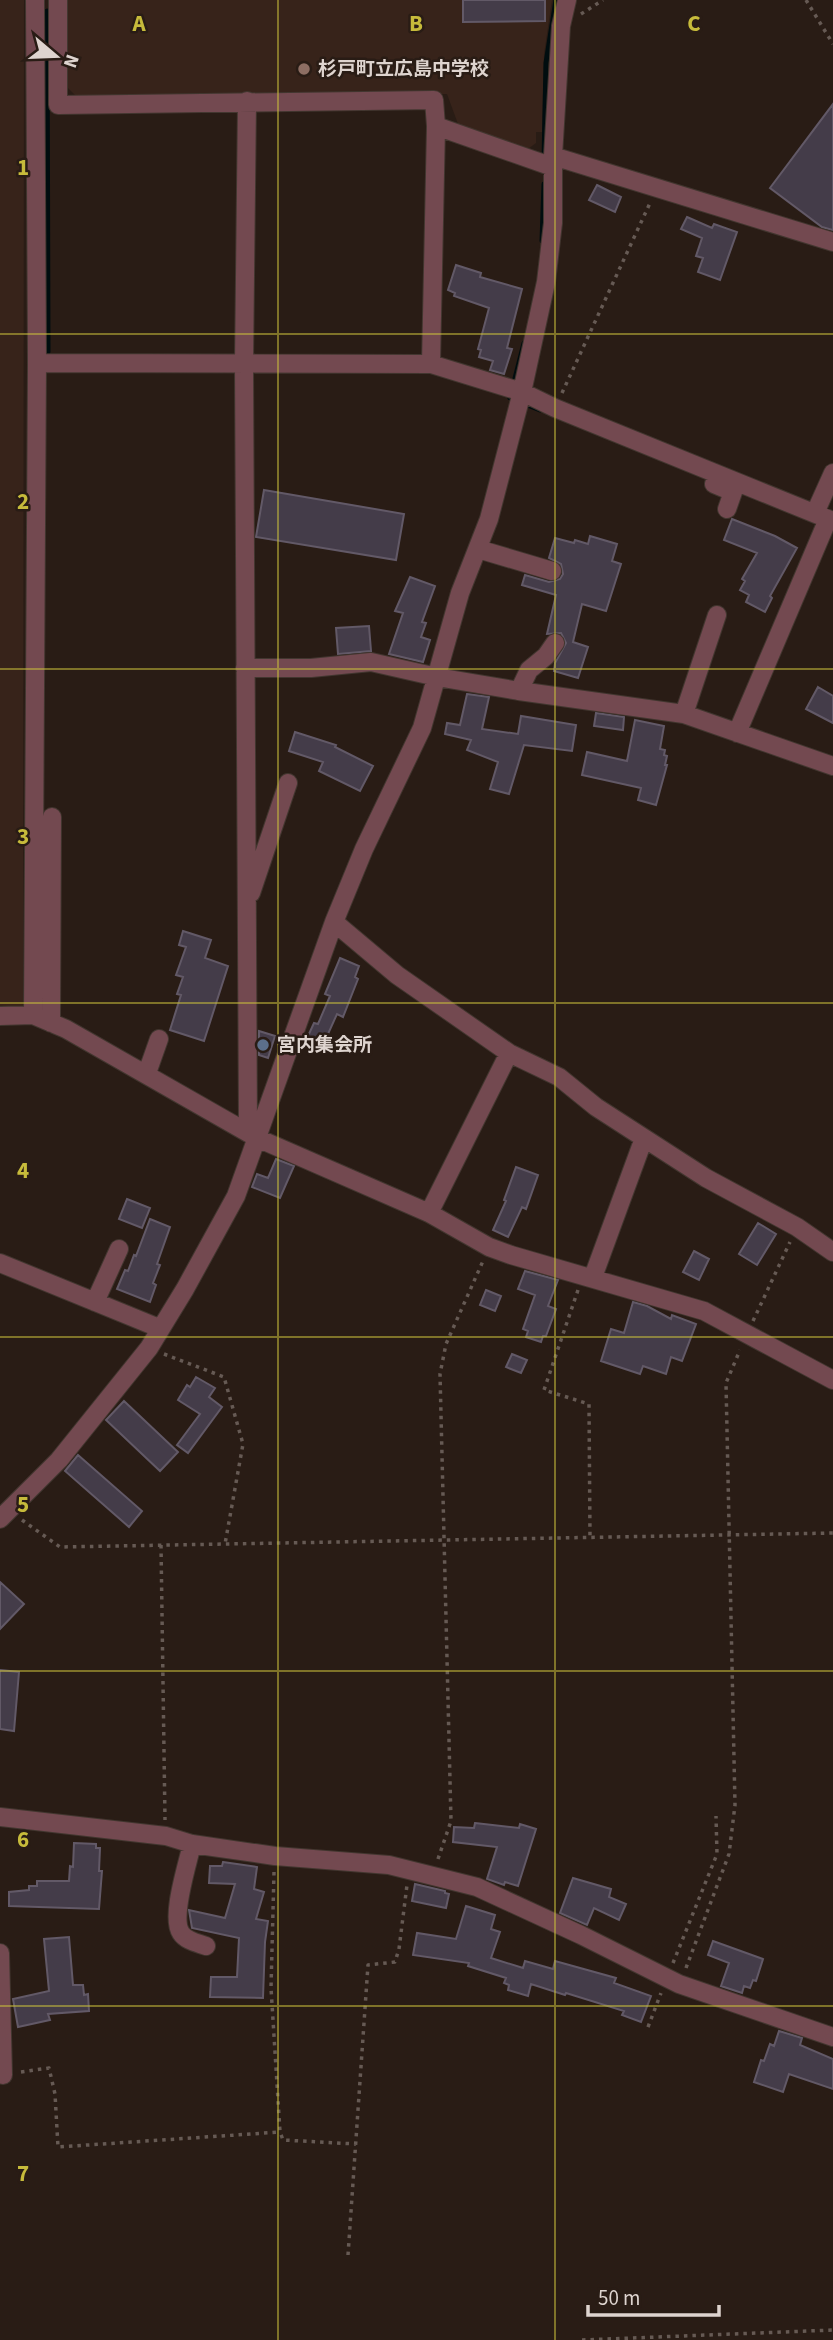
<svg xmlns="http://www.w3.org/2000/svg" width="833" height="2340" font-family="'Source Sans 3','Noto Sans JP',sans-serif">
	<rect width="100%" height="100%" fill="#291c15"/>
	<path fill="#37231a" d="M 0,0 L 24,0 L 23,1008 L 0,1009 Z
		M 63,0 L 552,0 L 544,54 L 542,132 L 536,132 L 536,143 L 528,149 L 458,124 L 447,94 L 77,97 L 64,84 Z"/>
	<g fill="none" stroke-linecap="round" stroke-linejoin="round">
		<path stroke="#000d0f" stroke-width="5" d="M 47,11 L 48,352
			M 544,161 L 546,63 L 556,0
			M 542,241 L 544,184
			M 524,343 L 510,398 L 540,410"/>
	</g>
	<path fill="#443c49" stroke="#625967" stroke-width="2" d="M 463,0 L 545,0 L 545,21 L 463,22 Z
		M 833,104 L 833,230 L 822,227 L 770,188 Z
		M 597,185 L 621,197 L 615,212 L 589,200 Z
		M 687,217 L 712,228 L 714,224 L 737,232 L 720,280 L 698,272 L 703,258 L 696,256 L 702,238 L 681,229 Z
		M 456,265 L 481,273 L 480,277 L 522,289 L 507,348 L 512,349 L 504,374 L 490,370 L 493,361 L 479,357 L 481,350 L 478,349 L 489,308 L 454,296 L 455,293 L 448,290 Z
		M 264,490 L 404,514 L 396,560 L 256,537 Z
		M 732,519 L 775,536 L 797,548 L 770,596 L 772,598 L 765,612 L 746,602 L 749,595 L 740,590 L 745,581 L 742,579 L 757,553 L 724,540 Z
		M 590,536 L 617,544 L 612,561 L 621,564 L 606,611 L 582,604 L 573,642 L 588,647 L 578,678 L 554,671 L 555,663 L 566,643 L 561,633 L 547,634 L 556,595 L 522,585 L 525,575 L 549,582 L 560,579 L 563,574 L 561,564 L 549,558 L 555,538 L 574,543 L 575,540 L 588,544 Z
		M 410,577 L 435,586 L 422,622 L 426,623 L 421,637 L 430,640 L 423,662 L 389,654 L 403,613 L 395,611 Z
		M 369,626 L 371,651 L 338,654 L 336,628 Z
		M 818,687 L 833,696 L 833,723 L 806,709 Z
		M 467,694 L 489,697 L 482,729 L 518,734 L 521,716 L 576,725 L 572,751 L 524,745 L 509,794 L 490,789 L 498,762 L 467,750 L 471,740 L 445,734 L 447,723 L 460,725 Z
		M 596,713 L 624,717 L 623,730 L 594,726 Z
		M 635,720 L 664,726 L 660,749 L 665,750 L 664,755 L 667,756 L 665,765 L 667,765 L 656,805 L 638,800 L 641,788 L 582,775 L 587,752 L 627,761 Z
		M 295,732 L 336,745 L 335,747 L 373,766 L 360,791 L 319,771 L 323,762 L 289,751 Z
		M 183,931 L 211,940 L 205,958 L 228,966 L 204,1041 L 170,1030 L 181,995 L 177,994 L 183,977 L 176,975 L 186,947 L 179,945 Z
		M 340,958 L 359,966 L 355,977 L 358,979 L 343,1017 L 337,1014 L 324,1043 L 308,1036 L 314,1023 L 318,1024 L 330,996 L 325,994 Z
		M 259,1031 L 275,1036 L 268,1058 L 259,1055 Z
		M 276,1159 L 294,1166 L 280,1198 L 252,1187 L 257,1174 L 268,1178 Z
		M 516,1167 L 538,1175 L 526,1209 L 522,1207 L 508,1237 L 493,1230 L 506,1201 L 504,1200 Z
		M 127,1199 L 150,1208 L 142,1228 L 119,1219 Z
		M 150,1219 L 170,1227 L 157,1264 L 160,1265 L 153,1283 L 156,1285 L 150,1302 L 117,1289 L 125,1270 L 128,1271 L 134,1255 L 136,1256 Z
		M 758,1223 L 776,1234 L 757,1265 L 739,1254 Z
		M 694,1251 L 709,1259 L 699,1280 L 683,1272 Z
		M 525,1271 L 558,1280 L 548,1306 L 556,1309 L 546,1336 L 543,1336 L 541,1342 L 526,1337 L 528,1331 L 523,1329 L 535,1295 L 518,1289 Z
		M 486,1290 L 501,1296 L 495,1311 L 480,1305 Z
		M 633,1302 L 647,1306 L 671,1319 L 672,1315 L 696,1324 L 682,1361 L 671,1357 L 666,1374 L 643,1366 L 640,1374 L 601,1361 L 611,1329 L 624,1333 Z
		M 512,1354 L 527,1360 L 521,1373 L 506,1367 Z
		M 196,1377 L 215,1388 L 209,1397 L 222,1407 L 188,1453 L 177,1445 L 200,1414 L 178,1400 L 187,1385 L 190,1387 Z
		M 124,1401 L 178,1452 L 160,1471 L 106,1420 Z
		M 78,1455 L 142,1511 L 129,1527 L 65,1471 Z
		M 0,1582 L 24,1604 L 0,1629 Z
		M 0,1670 L 19,1672 L 14,1731 L 0,1729 Z
		M 475,1823 L 519,1828 L 520,1824 L 536,1829 L 518,1886 L 505,1882 L 504,1885 L 487,1879 L 497,1847 L 453,1842 L 454,1827 L 474,1828 Z
		M 74,1843 L 96,1844 L 96,1848 L 100,1848 L 99,1871 L 102,1871 L 99,1909 L 9,1906 L 9,1892 L 29,1890 L 29,1886 L 37,1886 L 37,1881 L 69,1881 L 70,1866 L 73,1867 Z
		M 223,1862 L 257,1867 L 254,1889 L 264,1892 L 256,1919 L 268,1921 L 265,1942 L 263,1998 L 210,1997 L 211,1977 L 237,1977 L 239,1938 L 192,1928 L 189,1910 L 225,1918 L 235,1884 L 209,1883 L 210,1866 L 222,1866 Z
		M 573,1878 L 611,1889 L 609,1897 L 626,1904 L 619,1920 L 594,1908 L 587,1925 L 560,1913 Z
		M 415,1884 L 445,1891 L 445,1893 L 449,1894 L 446,1908 L 412,1901 Z
		M 466,1906 L 495,1915 L 491,1929 L 500,1932 L 491,1958 L 523,1968 L 525,1961 L 553,1969 L 555,1961 L 616,1978 L 614,1983 L 651,1996 L 641,2022 L 622,2015 L 624,2011 L 566,1993 L 565,1995 L 531,1984 L 528,1996 L 508,1990 L 509,1985 L 504,1983 L 506,1978 L 468,1966 L 469,1963 L 413,1955 L 417,1933 L 456,1939 Z
		M 69,1937 L 73,1985 L 83,1985 L 84,1995 L 88,1994 L 89,2011 L 48,2014 L 50,2020 L 18,2027 L 13,1999 L 49,1991 L 44,1939 Z
		M 713,1941 L 763,1959 L 756,1981 L 753,1980 L 750,1988 L 744,1986 L 742,1993 L 721,1986 L 729,1963 L 708,1955 Z
		M 779,2031 L 802,2038 L 800,2045 L 833,2059 L 833,2089 L 789,2074 L 783,2092 L 754,2082 L 761,2060 L 764,2061 L 770,2044 L 774,2046 Z"/>
	<g fill="none" stroke-linecap="round" stroke-linejoin="round">
		<g stroke="#42362f" stroke-width="20">
			<path id="minor" d="M 58,0 L 58,105 L 434,100 L 436,126 L 553,167
				M 247,101 L 244,364 L 248,1131
				M 553,156 L 833,242
				M 37,363 L 431,364 L 522,392 L 555,408 L 833,521
				M 431,364 L 436,126
				M 714,484 L 733,492 L 727,509
				M 815,513 L 833,473
				M 478,549 L 552,571
				M 245,668 L 311,668 L 371,662 L 437,677 L 519,691 L 684,714 L 833,766
				M 519,691 L 529,670 L 546,656 L 555,643
				M 684,714 L 717,615
				M 737,733 L 828,519
				M 251,893 L 288,783
				M 334,922 L 397,975 L 509,1053 L 559,1077 L 596,1107 L 644,1138 L 706,1178 L 797,1227 L 833,1252
				M 33,1015 L 66,1029 L 257,1138 L 429,1213 L 489,1247 L 511,1255 L 704,1311 L 833,1380
				M 0,1016 L 33,1015 L 37,363 L 35,0
				M 51,1023 L 52,817
				M 147,1073 L 159,1039
				M 429,1213 L 509,1053
				M 0,1263 L 159,1328
				M 593,1277 L 644,1138
				M 95,1302 L 119,1249
				M 0,1519 L 59,1460 L 149,1348 L 185,1289 L 236,1196 L 334,922 L 364,849 L 422,728 L 460,593 L 489,519 L 522,392 L 546,282 L 553,223 L 553,156 L 561,26 L 567,0
				M 0,1817 L 166,1836 L 192,1844 L 275,1856 L 389,1865 L 477,1887 L 581,1935 L 679,1984 L 833,2037
				M 192,1844 C 188,1863 170,1917 181,1933 C 186,1941 198,1943 206,1946
				M 0,1953 L 3,2075"/>
		</g>
		<path stroke="#665a54" stroke-width="3.5" stroke-dasharray="3.5 5" stroke-linecap="butt" d="M 806,0 L 833,44
			M 581,14 L 603,0
			M 562,393 L 650,203
			M 578,1290 L 544,1390 L 589,1404 L 590,1537
			M 753,1321 L 790,1242
			M 164,1354 L 224,1377 L 243,1444 L 225,1544
			M 22,1520 L 60,1547 L 833,1533
			M 161,1545 L 165,1820
			M 438,1859 L 451,1821 L 440,1374 L 446,1344 L 483,1261
			M 274,1872 L 271,1988 L 280,2132 L 283,2140 L 356,2144
			M 673,1963 L 717,1854 L 716,1816
			M 686,1968 L 729,1854 L 735,1805 L 726,1383 L 740,1350
			M 648,2027 L 661,1993
			M 21,2072 L 49,2068 L 55,2094 L 58,2147 L 280,2132
			M 348,2255 L 368,1965 L 395,1962 L 399,1949 L 407,1885
			M 582,2340 L 833,2330"/>
		<use href="#minor" stroke="#734950" stroke-width="18"/>
	</g>
	<path fill="none" stroke="#c7bb3b" stroke-width="2" stroke-opacity="0.55" d="M 278,0 L 278,2340M 555,0 L 555,2340M 0,334 L 833,334M 0,669 L 833,669M 0,1003 L 833,1003M 0,1337 L 833,1337M 0,1671 L 833,1671M 0,2006 L 833,2006"/>
	<circle fill="#8d6e63" stroke="#291c15" stroke-width="2.5" cx="304" cy="69" r="7"/>
	<circle fill="#5c6f8a" stroke="#291c15" stroke-width="2.5" cx="263" cy="1045" r="7"/>
	<g text-anchor="middle" dominant-baseline="central" stroke-width="5" stroke-linejoin="round" paint-order="stroke">
		<g font-size="19" font-weight="bold" fill="#ded4cf" stroke="#291c15" text-anchor="start">
			<text x="318" y="69">杉戸町立広島中学校</text>
			<text x="277" y="1045">宮内集会所</text>
		</g>
	</g>
	<g font-size="23" text-anchor="middle" font-weight="bold" fill="#c7bb3b" stroke="#291c15" stroke-width="5" stroke-linejoin="round" paint-order="stroke">
		<text x="139" y="31">A</text>
		<text x="416" y="31">B</text>
		<text x="694" y="31">C</text>
		<text x="23" y="175">1</text>
		<text x="23" y="509">2</text>
		<text x="23" y="844">3</text>
		<text x="23" y="1178">4</text>
		<text x="23" y="1512">5</text>
		<text x="23" y="1847">6</text>
		<text x="23" y="2181">7</text>
	</g>
	<g transform="translate(56 56) rotate(109)" stroke="#291c15" stroke-width="5" paint-order="stroke">
	<path d="M0-5L12 26L0 18L-12 26Z" fill="#ded4cf"/>
	<text y="-10" font-size="19" font-weight="bold" text-anchor="middle" fill="#ded4cf">N</text>
	</g>
	<path d="M588 2305v10h131v-10" fill="none" stroke="#ded4cf" stroke-width="3.5"/>
	<text x="598" y="2305" font-size="21" fill="#ded4cf" stroke="#291c15" stroke-width="5" paint-order="stroke">50 m</text>
</svg>
